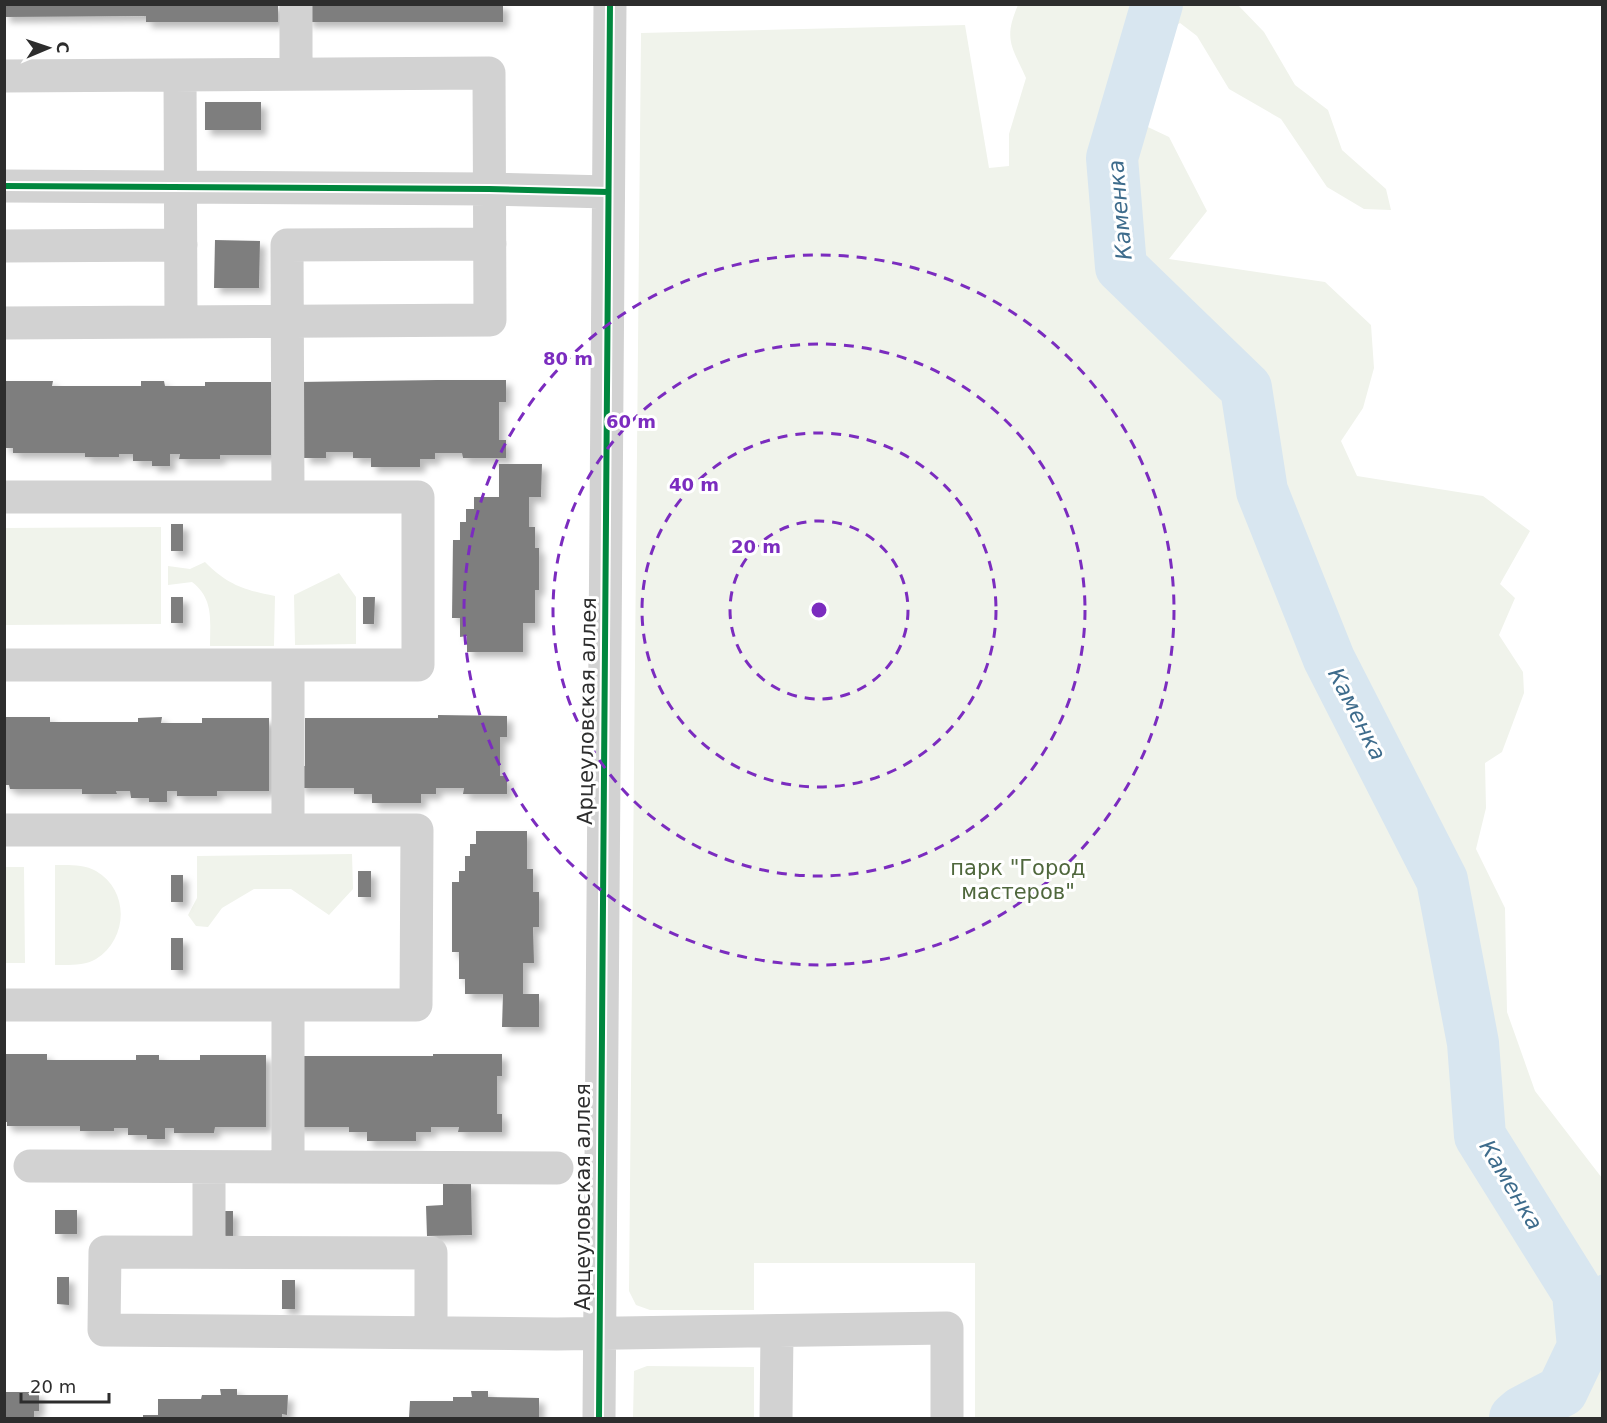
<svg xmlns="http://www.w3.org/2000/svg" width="1607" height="1423" font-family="'DejaVu Sans',sans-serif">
	<defs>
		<filter id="shadow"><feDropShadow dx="5.5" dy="5.5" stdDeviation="3" flood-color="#0004"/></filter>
	</defs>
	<rect width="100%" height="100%" fill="#fff"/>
	<path fill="#f0f3eb" d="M 1018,5 L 1238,5 L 1264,32 L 1295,85 L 1328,110 L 1342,150 L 1386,189 L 1391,210 L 1364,209 L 1327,187 L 1281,119 L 1229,89 L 1197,36 L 1180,23 L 1147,45 L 1154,84 L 1133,120 L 1169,137 L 1207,211 L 1169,259 L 1325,282 L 1371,325 L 1374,368 L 1363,408 L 1341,441 L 1357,476 L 1483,496 L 1530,531 L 1500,584 L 1515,598 L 1499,635 L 1523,672 L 1524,693 L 1502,752 L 1485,763 L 1486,808 L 1476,849 L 1505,908 L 1507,1012 L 1535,1091 L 1602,1178 L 1602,1418 L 1544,1418 L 1535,1405 L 1515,1418 L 975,1418 L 975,1263 L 754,1263 L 754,1310 L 650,1310 L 636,1305 L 629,1291 L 641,33 L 965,25 L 989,168 L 1009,166 L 1009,134 L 1026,78 C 1012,46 1003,40 1018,5 Z
		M 161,527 L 161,624 L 5,625 L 5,528 Z
		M 205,562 C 228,585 244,590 275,596 L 274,646 L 210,646 C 210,620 214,599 192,582 L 168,585 L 168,566 L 190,569 Z
		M 339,573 L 356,597 L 356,644 L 295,645 L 294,595 Z
		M 352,854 L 353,889 L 329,915 L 291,889 L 254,889 L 222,908 L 208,927 L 196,926 L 188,915 L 197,898 L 197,856 Z
		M 55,865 C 68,865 84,864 96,871 C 130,891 128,939 96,959 C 85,966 68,965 55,965 Z
		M 4,867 L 24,867 L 25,963 L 5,963 Z
		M 647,1366 L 754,1367 L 754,1418 L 633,1418 L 634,1371 Z"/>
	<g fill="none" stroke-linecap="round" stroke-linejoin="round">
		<path stroke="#d8e6f0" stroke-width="9" d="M 1578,1293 L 1602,1279"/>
		<path stroke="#d8e6f0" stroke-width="52" d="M 1157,4 L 1112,158 L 1121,267 L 1246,388 L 1262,491 L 1329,659 L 1442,880 L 1473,1043 L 1480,1136 L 1578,1293 L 1583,1347 L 1562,1391 L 1522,1412 L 1515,1418"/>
	</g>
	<path fill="#7e7e7e" filter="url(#shadow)" d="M 4,4 L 278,4 L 278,22 L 146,22 L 146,16 L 4,17 Z
		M 307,4 L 503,4 L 503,22 L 307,22 Z
		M 205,102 L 261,102 L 261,130 L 205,130 Z
		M 215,240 L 260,241 L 259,288 L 214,288 Z
		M 437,380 L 506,380 L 506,402 L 499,402 L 499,440 L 506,440 L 506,458 L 463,458 L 462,453 L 435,453 L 435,459 L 420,459 L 420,467 L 371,467 L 371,458 L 353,458 L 353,452 L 326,452 L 326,458 L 304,458 L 304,408 L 299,408 L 299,382 Z
		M 4,381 L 53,381 L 52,386 L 141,386 L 141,381 L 164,381 L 165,386 L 205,386 L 205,382 L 271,382 L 271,455 L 220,455 L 220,459 L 179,459 L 180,454 L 170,454 L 170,466 L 152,466 L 152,461 L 133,461 L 133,454 L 119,454 L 119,457 L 85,457 L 85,453 L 13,453 L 13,448 L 4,448 Z
		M 499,464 L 542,464 L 541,497 L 529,497 L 529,527 L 535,527 L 535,548 L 539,548 L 539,590 L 535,590 L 535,623 L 523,623 L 523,652 L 467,652 L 467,636 L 460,637 L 460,618 L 452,618 L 453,540 L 460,540 L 460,522 L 466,522 L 466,509 L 474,509 L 474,497 L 499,497 Z
		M 171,524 L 183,524 L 183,551 L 171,551 Z
		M 171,597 L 183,597 L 183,623 L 171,623 Z
		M 363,597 L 375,597 L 374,624 L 363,624 Z
		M 438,715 L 507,716 L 507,737 L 500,737 L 500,776 L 507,776 L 507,794 L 463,794 L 464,788 L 436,788 L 436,794 L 421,794 L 421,803 L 372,803 L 372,794 L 354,794 L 354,788 L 299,788 L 299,766 L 305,766 L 305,718 L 438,718 Z
		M 4,717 L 50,717 L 50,722 L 138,722 L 138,718 L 162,717 L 161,723 L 202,723 L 202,718 L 269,718 L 269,791 L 217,791 L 217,796 L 177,796 L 177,791 L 167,791 L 167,802 L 149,802 L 149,798 L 131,798 L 130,791 L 116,791 L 117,794 L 82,794 L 82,789 L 10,789 L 9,785 L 4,785 Z
		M 476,831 L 527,831 L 527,869 L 533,869 L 533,892 L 539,892 L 539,927 L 533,927 L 534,963 L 523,963 L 523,994 L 539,994 L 539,1027 L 502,1027 L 503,994 L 465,994 L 465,979 L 459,979 L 459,952 L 452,952 L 452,882 L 459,882 L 459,871 L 465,871 L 465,856 L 470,856 L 470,844 L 476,844 Z
		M 358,871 L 371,871 L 371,897 L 358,897 Z
		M 171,875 L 183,875 L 183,902 L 171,902 Z
		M 171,938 L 183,938 L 183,970 L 171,970 Z
		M 4,1054 L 47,1054 L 47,1060 L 136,1060 L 136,1055 L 159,1055 L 159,1060 L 200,1060 L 200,1055 L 266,1055 L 266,1127 L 215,1127 L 214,1133 L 174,1133 L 174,1128 L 165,1128 L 165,1139 L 147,1139 L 147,1135 L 128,1135 L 128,1128 L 114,1128 L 114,1131 L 80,1131 L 80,1126 L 7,1126 L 7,1122 L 4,1122 Z
		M 433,1054 L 502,1054 L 502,1076 L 497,1076 L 497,1114 L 502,1114 L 502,1132 L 458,1132 L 459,1127 L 431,1127 L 431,1132 L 416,1132 L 416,1141 L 367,1141 L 367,1132 L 349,1132 L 349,1127 L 294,1127 L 300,1056 L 433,1056 Z
		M 443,1183 L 471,1183 L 472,1235 L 427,1236 L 426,1206 L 443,1205 Z
		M 55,1210 L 77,1210 L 77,1234 L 55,1234 Z
		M 221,1211 L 233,1211 L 233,1238 L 221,1238 Z
		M 57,1277 L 69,1277 L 69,1305 L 57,1304 Z
		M 282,1280 L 295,1280 L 295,1309 L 282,1309 Z
		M 220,1389 L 237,1389 L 237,1395 L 288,1395 L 287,1415 L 282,1414 L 282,1418 L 143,1418 L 143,1415 L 158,1415 L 158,1399 L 201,1399 L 202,1395 L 221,1395 Z
		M 471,1391 L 488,1391 L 488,1397 L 539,1398 L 539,1417 L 409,1418 L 410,1401 L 453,1401 L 453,1397 L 472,1397 Z
		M 4,1392 L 39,1392 L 39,1411 L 34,1411 L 34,1418 L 4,1418 Z"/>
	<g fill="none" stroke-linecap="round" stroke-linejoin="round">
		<path stroke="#d2d2d2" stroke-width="33" d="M 296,4 L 296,74
			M 180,75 L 181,322
			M 4,76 L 489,73 L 490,320 L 4,323
			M 4,186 L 489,189 L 608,192
			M 4,246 L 181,245
			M 4,497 L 418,497 L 418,665 L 4,665
			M 288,497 L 287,245 L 490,244
			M 4,830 L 417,830 L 416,1005 L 4,1005
			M 288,830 L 288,665
			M 288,1005 L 288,1167
			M 30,1166 L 557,1168
			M 209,1167 L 209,1252
			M 431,1332 L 431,1253 L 105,1252 L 104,1330 L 557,1334 L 947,1328 L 947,1418
			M 599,1418 L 610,4
			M 776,1418 L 777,1332"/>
		<g stroke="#fff" stroke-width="10">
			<path id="cycleway" d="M 4,186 L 489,189 L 608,192
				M 599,1418 L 610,4"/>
		</g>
		<use href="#cycleway" stroke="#00873e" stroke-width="6"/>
	</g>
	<g fill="none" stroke="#7b2cbf" stroke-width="3" stroke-dasharray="10 8">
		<circle cx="819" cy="610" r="89"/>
		<circle cx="819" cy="610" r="177"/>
		<circle cx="819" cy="610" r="266"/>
		<circle cx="819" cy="610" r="355"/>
	</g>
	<g text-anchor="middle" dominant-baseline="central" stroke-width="6" stroke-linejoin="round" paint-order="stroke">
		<g font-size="21" fill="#2d2d2d" stroke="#fff">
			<text transform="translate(587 711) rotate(-89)">Арцеуловская аллея</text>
			<text transform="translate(583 1197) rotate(-90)">Арцеуловская аллея</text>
		</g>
		<g font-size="21" fill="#4f673c" stroke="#fff">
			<text x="1018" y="868">парк "Город<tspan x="1018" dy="24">мастеров"</tspan></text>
		</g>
		<g font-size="22" font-style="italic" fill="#3e6c8c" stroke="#fff">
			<text transform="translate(1120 210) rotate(-95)">Каменка</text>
			<text transform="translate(1357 714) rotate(63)">Каменка</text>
			<text transform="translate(1511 1185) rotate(59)">Каменка</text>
		</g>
	</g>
	<circle cx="819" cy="610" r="9" fill="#7b2cbf" stroke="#fff" stroke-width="3"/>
	<g font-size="18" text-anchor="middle" font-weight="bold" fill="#7b2cbf" stroke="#fff" stroke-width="6" stroke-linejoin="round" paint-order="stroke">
		<text x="568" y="365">80 m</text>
		<text x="631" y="428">60 m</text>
		<text x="694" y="491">40 m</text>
		<text x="756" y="553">20 m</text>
	</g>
	<rect width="1607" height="1423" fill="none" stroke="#2d2d2d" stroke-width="12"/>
	<g transform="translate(48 48) rotate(88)" stroke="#ffffff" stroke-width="4.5" paint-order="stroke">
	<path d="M0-4.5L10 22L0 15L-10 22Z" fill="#2d2d2d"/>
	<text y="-9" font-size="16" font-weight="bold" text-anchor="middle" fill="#2d2d2d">С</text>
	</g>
	<path d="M21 1393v9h88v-9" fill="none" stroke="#2d2d2d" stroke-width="3"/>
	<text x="30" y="1393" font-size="18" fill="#2d2d2d" stroke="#ffffff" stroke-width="4.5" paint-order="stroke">20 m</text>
</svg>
